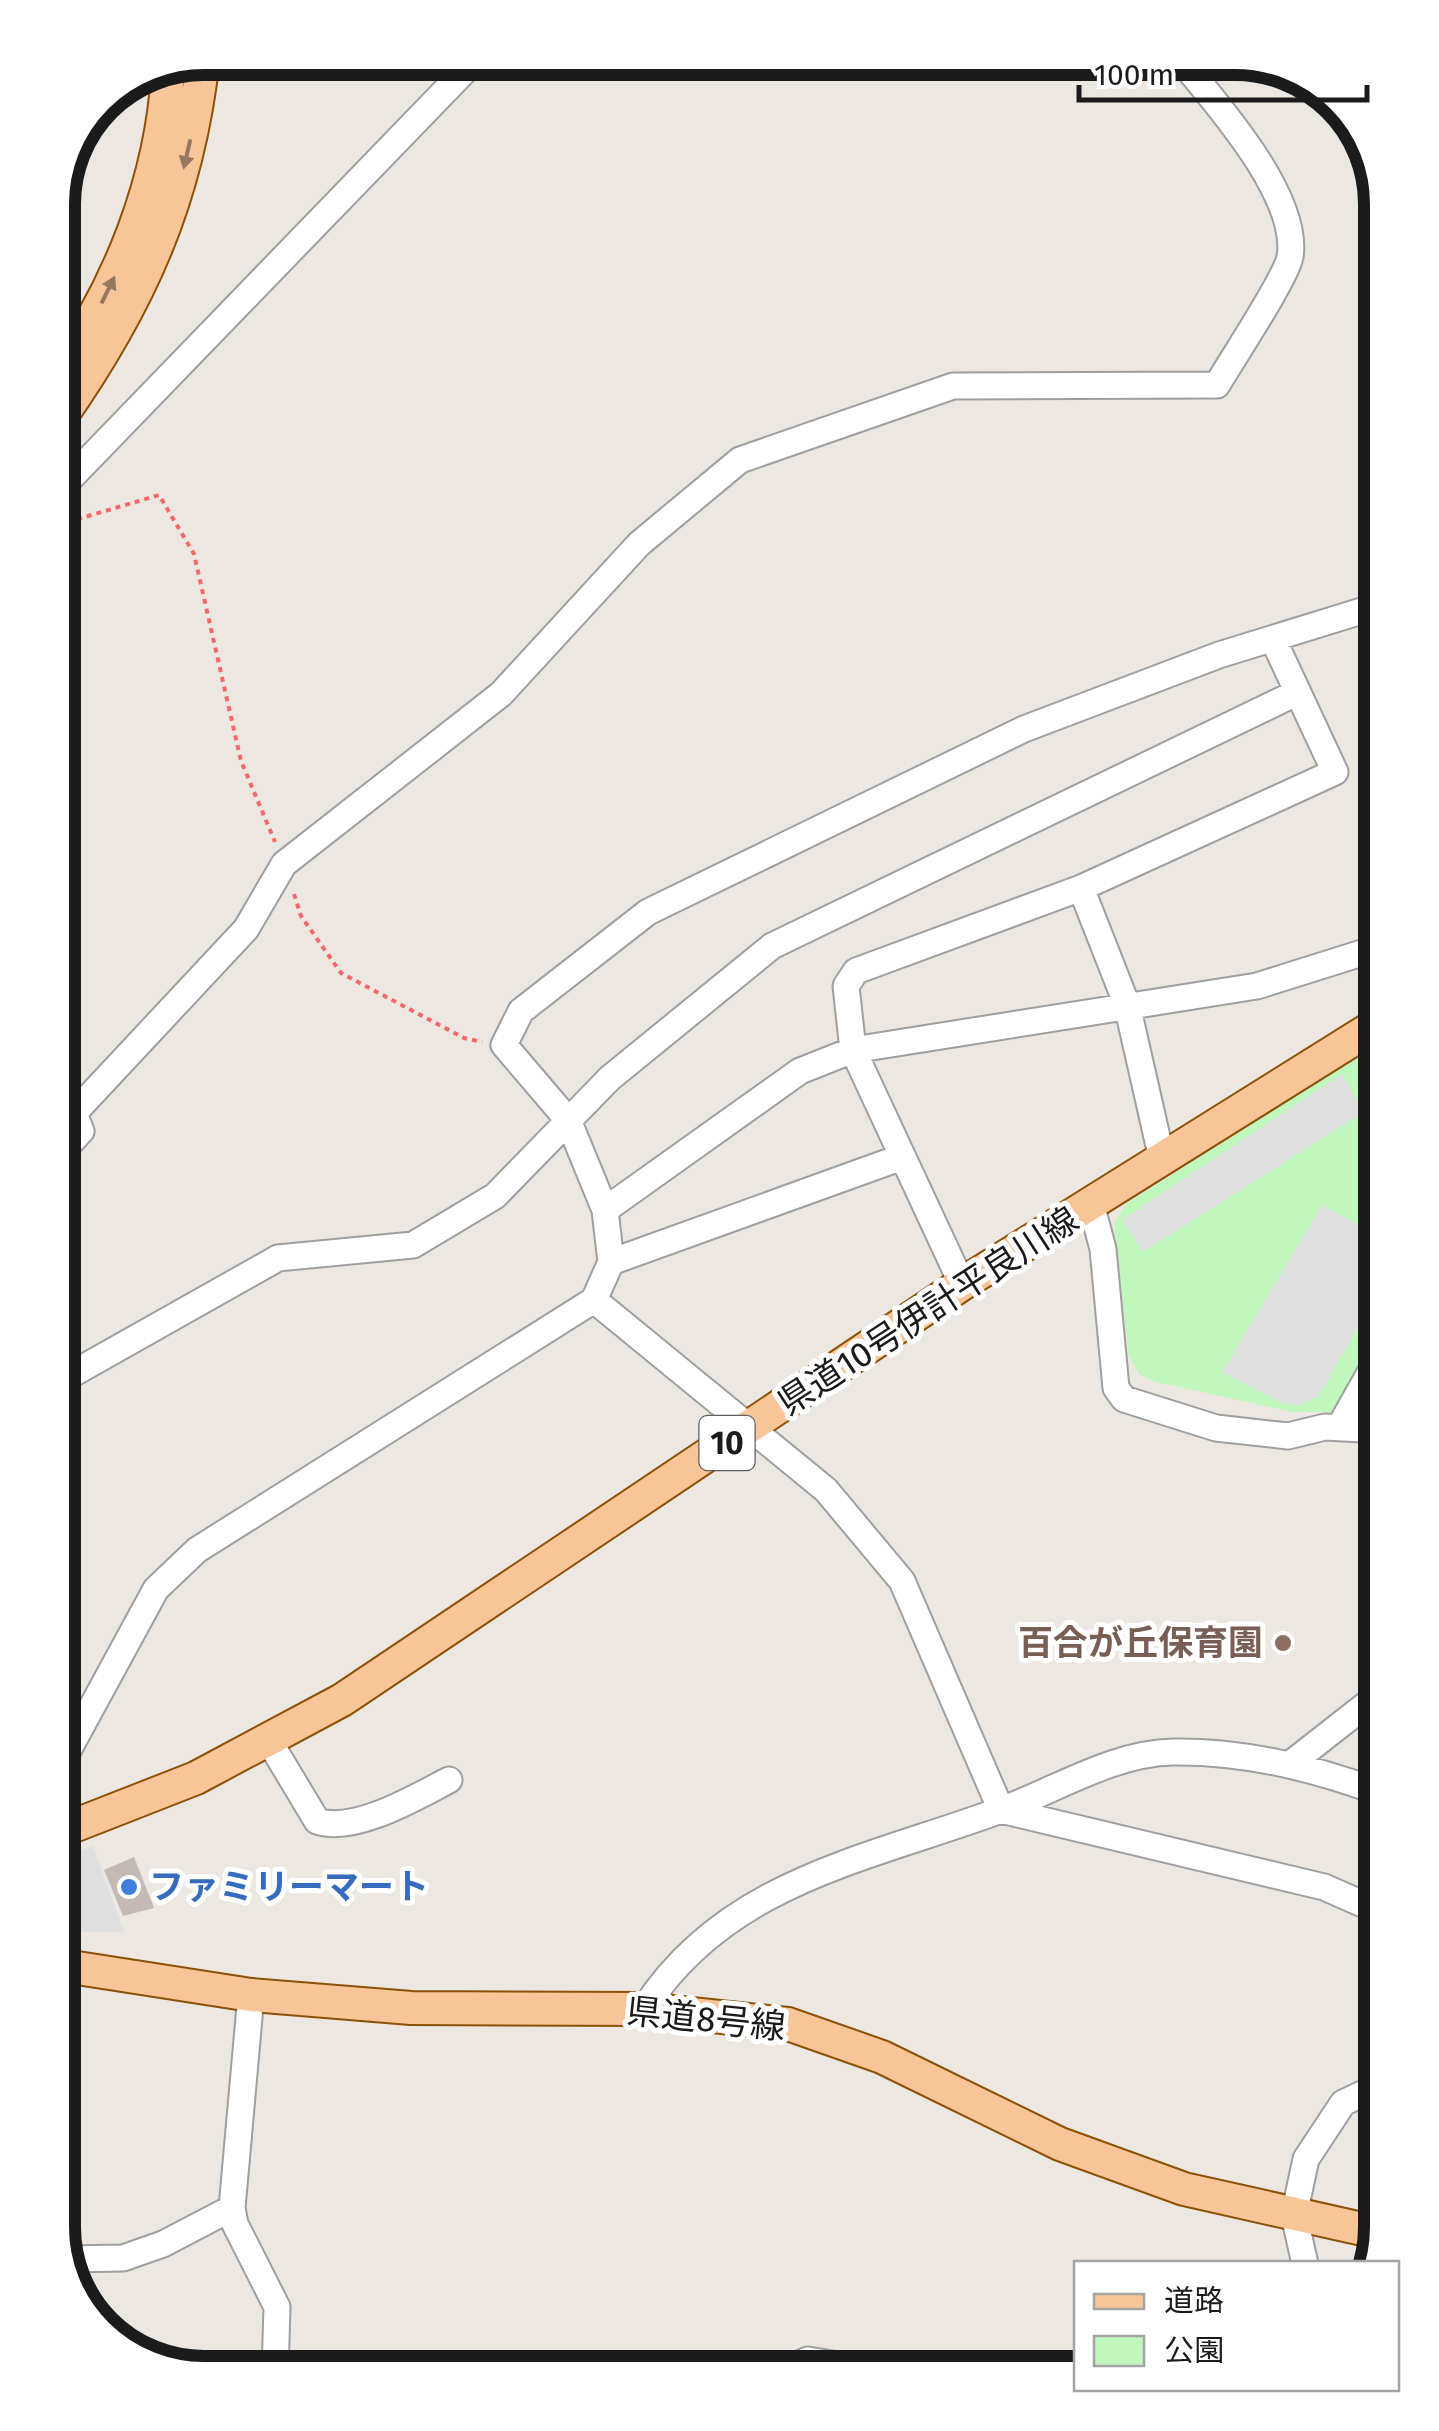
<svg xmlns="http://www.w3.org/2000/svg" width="1439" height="2431" font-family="'Fira Sans','Noto Sans JP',sans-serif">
	<rect width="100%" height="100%" fill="#ece7e0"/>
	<path fill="#bff7bd" d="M 1363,1054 L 1381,1075 L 1381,1412 L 1293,1412 L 1156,1382 L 1139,1374 L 1129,1356 L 1114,1224 L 1126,1204 Z"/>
	<path fill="#dfdfdf" d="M 1342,1074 L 1364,1112 L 1143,1252 L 1122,1220 Z
		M 1322,1205 L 1381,1237 L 1381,1285 L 1319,1396 L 1300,1405 L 1282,1403 L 1222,1372 Z
		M 93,1846 L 124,1932 L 58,1932 L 58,1858 Z"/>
	<path fill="#c4b9b4" d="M 134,1857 L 154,1908 L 123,1916 L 104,1870 Z"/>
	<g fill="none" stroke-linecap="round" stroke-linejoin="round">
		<g stroke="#9f9f9f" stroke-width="29">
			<path id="minor" d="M 58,491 L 477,58
				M 1081,888 L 1127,1005 L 1162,1159
				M 58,1156 L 81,1131 L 74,1113 L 246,929 L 284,864 L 501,694 L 639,544 L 740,460 L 953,386 L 1217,385 C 1231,361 1286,278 1290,257 C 1300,196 1215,102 1179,58
				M 1091,1204 L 1103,1249 L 1116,1388 L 1124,1399 L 1216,1428 L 1288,1436 L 1325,1427 L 1381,1430
				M 605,1210 L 800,1071 L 853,1050 L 1257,986 L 1381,947
				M 611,1262 L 902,1157
				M 962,1284 L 853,1050 L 846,986 L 856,971 L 1081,888 L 1335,772 L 1273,639
				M 594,1300 L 826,1490 L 902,1581 L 1001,1810
				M 58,1382 L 278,1258 L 413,1245 L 495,1196 L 610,1078 L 772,946 L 1296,693
				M 1340,1426 L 1381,1353
				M 269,1741 L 317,1821 C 354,1834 416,1797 449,1780
				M 1289,1765 L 1381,1693
				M 58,1769 L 156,1589 L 197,1550 L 594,1300 L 611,1262 L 605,1210 L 568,1120 L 504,1045 L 521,1011 L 648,912 L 1024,729 L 1219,655 L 1381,605
				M 1001,1810 L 1324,1887 L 1381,1912
				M 251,1995 L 232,2208 L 235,2224 L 277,2307 L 275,2373
				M 644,2009 C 726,1881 869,1859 1001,1810 C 1056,1790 1113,1753 1173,1752 C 1243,1751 1317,1769 1381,1793
				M 65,2259 L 123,2258 L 163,2244 L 232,2208
				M 1305,2264 L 1294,2215 L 1306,2159 L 1343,2103 L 1381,2085
				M 779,2373 L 808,2360 L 888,2373"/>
		</g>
		<g stroke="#8d5105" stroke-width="36">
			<path id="major" d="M 58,373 C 120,286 162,179 168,72
				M 58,421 C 139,306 188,199 203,58
				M 58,1832 L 196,1778 L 342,1700 L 962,1284 L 1381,1022
				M 58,1965 L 251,1995 L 411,2008 L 644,2009 L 788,2024 L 882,2057 L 1060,2144 L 1184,2189 L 1380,2233"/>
		</g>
		<path stroke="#f5696a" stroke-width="4" stroke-dasharray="5 5" stroke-linecap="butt" d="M 58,525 L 159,495 L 194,554 L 241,761 L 275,842
			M 294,894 L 301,916 L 341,973 L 464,1038 L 482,1042"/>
		<use href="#minor" stroke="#fff" stroke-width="25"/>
		<use href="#major" stroke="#f8c599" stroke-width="32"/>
	</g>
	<defs><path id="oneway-solid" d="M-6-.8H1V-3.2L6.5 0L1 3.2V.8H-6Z" transform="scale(2.5)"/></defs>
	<g fill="#957860">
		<use href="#oneway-solid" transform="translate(187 154) rotate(103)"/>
		<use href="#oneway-solid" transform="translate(108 290) rotate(-64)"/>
	</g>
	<circle fill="#8d6e63" stroke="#fff" stroke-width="4" cx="1283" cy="1643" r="10"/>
	<circle fill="#3f7fe0" stroke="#fff" stroke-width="4" cx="129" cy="1887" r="10"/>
	<g text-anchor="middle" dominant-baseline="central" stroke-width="10" stroke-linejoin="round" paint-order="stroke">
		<rect fill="#fff" stroke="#5f5f5f" stroke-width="2.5" x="699.5" y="1416" width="55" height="54" rx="8"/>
		<g font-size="32" font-weight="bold" fill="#1b1b1b">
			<text x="727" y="1443">10</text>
		</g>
		<g font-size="35" fill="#1b1b1b" stroke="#fff">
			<text transform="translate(928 1311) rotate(-33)">県道10号伊計平良川線</text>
			<text transform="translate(706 2019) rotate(6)">県道8号線</text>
		</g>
		<g font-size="35" font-weight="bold" fill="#785e54" stroke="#fff" text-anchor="end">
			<text x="1263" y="1643">百合が丘保育園</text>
		</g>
		<g font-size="35" font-weight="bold" fill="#366cbe" stroke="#fff" text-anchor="start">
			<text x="149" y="1887">ファミリーマート</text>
		</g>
	</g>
	<path d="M0 0H1439V2431H0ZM204 75H1235A129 129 0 0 1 1364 204V2227A129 129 0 0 1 1235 2356H204A129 129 0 0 1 75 2227V204A129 129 0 0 1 204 75Z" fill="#fff" fill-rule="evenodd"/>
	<path fill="none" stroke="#1b1b1b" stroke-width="12" d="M204 75H1235A129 129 0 0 1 1364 204V2227A129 129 0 0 1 1235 2356H204A129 129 0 0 1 75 2227V204A129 129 0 0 1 204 75Z"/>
	<rect x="1074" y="2261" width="325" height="130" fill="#ffffff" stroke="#a4a4a4" stroke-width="2.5"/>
	<rect x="1094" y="2294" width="50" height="15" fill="#f8c599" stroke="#a4a4a4" stroke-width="2.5"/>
	<text x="1164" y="2311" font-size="30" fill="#1b1b1b">道路</text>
	<rect x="1094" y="2336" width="50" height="30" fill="#bff7bd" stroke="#a4a4a4" stroke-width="2.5"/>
	<text x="1164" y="2361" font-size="30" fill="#1b1b1b">公園</text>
	<path d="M1079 85v15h288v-15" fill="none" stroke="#1b1b1b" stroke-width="5"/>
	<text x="1094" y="85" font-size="30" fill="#1b1b1b" stroke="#ffffff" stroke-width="8" paint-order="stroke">100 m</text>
</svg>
